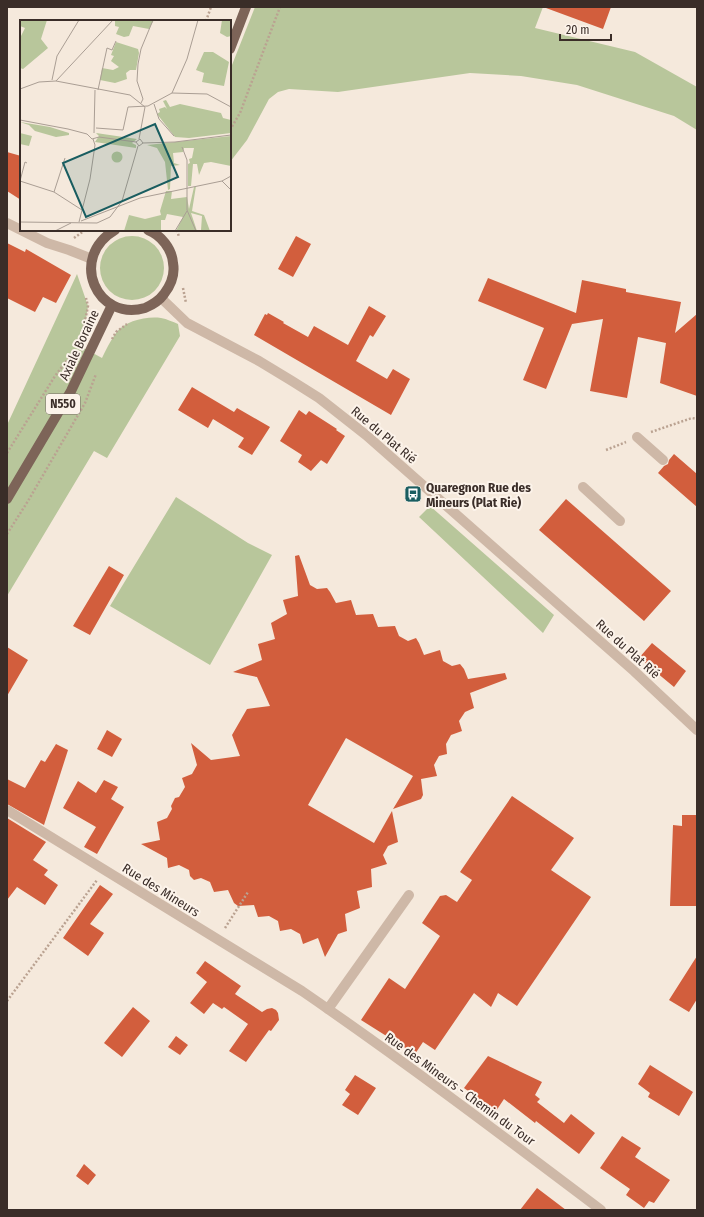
<svg xmlns="http://www.w3.org/2000/svg" width="704" height="1217" font-family="'Fira Sans Condensed',sans-serif">
	<rect width="100%" height="100%" fill="#f5e9dc"/>
	<path fill="#b8c69b" d="M 255,7 L 543,7 L 535,28 L 635,52 L 697,87 L 697,130 L 674,116 L 577,85 L 521,76 L 470,73 L 338,92 L 289,89 L 278,92 L 269,99 L 247,140 L 230,162 L 230,70 Z
		M100 268a32 32 0 1 1 64 0a32 32 0 1 1-64 0Z
		M 77,274 L 88,306 L 85,325 L 78,345 L 102,358 C 106,350 110,341 116,333 C 125,321 146,316 161,318 C 167,319 173,322 178,324 L 180,336 L 107,458 L 94,451 L 7,596 L 7,425 Z
		M 176,497 L 248,543 L 272,555 L 210,665 L 110,606 Z
		M 430,506 L 554,615 L 543,633 L 419,517 Z"/>
	<path fill="#d25e3d" d="M 546,7 L 611,7 L 603,29 L 546,8 Z
		M 7,152 L 21,156 L 21,200 L 7,191 Z
		M 296,236 L 311,244 L 293,277 L 278,269 Z
		M 7,243 L 25,252 L 26,249 L 71,275 L 56,303 L 43,297 L 35,312 L 7,298 Z
		M 488,278 L 576,313 L 582,280 L 626,289 L 626,292 L 681,302 L 675,333 L 697,314 L 697,396 L 660,383 L 666,343 L 638,337 L 627,398 L 590,391 L 603,319 L 572,324 L 546,389 L 523,380 L 544,328 L 478,301 Z
		M 369,306 L 386,316 L 373,337 L 370,335 L 356,361 L 387,379 L 393,369 L 410,379 L 391,415 L 254,335 L 265,314 L 267,315 L 268,313 L 284,322 L 283,323 L 308,337 L 314,326 L 348,345 Z
		M 192,387 L 234,412 L 237,408 L 270,427 L 252,455 L 238,447 L 244,438 L 213,419 L 208,428 L 178,410 Z
		M 299,410 L 306,415 L 309,411 L 337,429 L 336,430 L 345,436 L 327,464 L 321,460 L 311,471 L 298,462 L 302,455 L 280,441 Z
		M 674,454 L 697,474 L 697,507 L 658,473 L 664,466 L 668,464 L 669,460 Z
		M 566,499 L 671,591 L 644,621 L 539,530 Z
		M 299,555 L 310,585 L 317,589 L 327,588 L 330,592 L 336,603 L 351,600 L 356,615 L 373,614 L 378,627 L 395,626 L 399,636 L 408,641 L 416,638 L 419,643 L 424,655 L 440,650 L 443,661 L 452,666 L 460,664 L 464,669 L 468,679 L 505,673 L 507,679 L 470,693 L 474,708 L 465,712 L 459,721 L 462,731 L 451,735 L 446,744 L 447,754 L 439,756 L 434,765 L 437,776 L 421,779 L 423,795 L 421,799 L 393,809 L 413,776 L 346,738 L 308,805 L 374,843 L 392,811 L 398,842 L 388,846 L 383,855 L 387,864 L 371,869 L 372,887 L 357,891 L 360,908 L 345,914 L 347,931 L 338,934 L 325,957 L 318,938 L 303,944 L 300,934 L 291,929 L 280,931 L 278,921 L 269,916 L 258,917 L 254,905 L 238,906 L 234,903 L 228,890 L 214,892 L 210,882 L 201,878 L 194,880 L 190,876 L 189,870 L 179,865 L 168,868 L 167,858 L 141,844 L 160,840 L 157,822 L 167,818 L 172,809 L 171,806 L 175,798 L 179,797 L 185,787 L 182,778 L 192,774 L 197,765 L 191,743 L 211,760 L 240,756 L 232,735 L 247,709 L 270,706 L 257,677 L 233,672 L 262,660 L 258,644 L 275,639 L 271,623 L 287,614 L 283,600 L 298,596 L 295,556 Z
		M 109,566 L 124,575 L 90,635 L 73,626 Z
		M 652,643 L 686,671 L 674,687 L 639,658 Z
		M 7,647 L 28,660 L 7,696 Z
		M 107,730 L 122,739 L 112,757 L 97,749 Z
		M 56,744 L 68,750 L 44,825 L 7,804 L 7,779 L 25,788 L 41,760 L 45,762 Z
		M 104,780 L 118,787 L 111,799 L 124,807 L 97,854 L 84,847 L 96,827 L 63,808 L 78,781 L 96,793 Z
		M 512,796 L 574,838 L 551,870 L 591,897 L 517,1006 L 498,993 L 491,1007 L 474,993 L 435,1050 L 423,1042 L 415,1054 L 361,1020 L 389,978 L 405,989 L 440,936 L 422,923 L 440,896 L 446,895 L 457,902 L 472,880 L 460,872 Z
		M 682,815 L 697,815 L 697,906 L 670,906 L 673,825 L 682,826 Z
		M 7,818 L 46,842 L 33,860 L 48,870 L 44,875 L 58,885 L 45,905 L 17,887 L 7,900 Z
		M 100,885 L 113,894 L 90,924 L 104,933 L 88,956 L 63,938 Z
		M 697,956 L 697,999 L 689,1012 L 669,1000 Z
		M 205,961 L 241,986 L 235,994 L 262,1012 L 267,1009 L 272,1008 L 276,1010 L 278,1013 L 279,1020 L 271,1031 L 269,1030 L 246,1062 L 229,1051 L 248,1024 L 224,1007 L 222,1009 L 213,1003 L 204,1014 L 190,1003 L 207,982 L 196,973 Z
		M 133,1007 L 150,1021 L 122,1057 L 104,1043 Z
		M 176,1036 L 188,1045 L 180,1055 L 168,1047 Z
		M 488,1056 L 542,1082 L 535,1095 L 540,1099 L 537,1102 L 564,1123 L 571,1114 L 595,1133 L 579,1154 L 536,1121 L 535,1123 L 504,1099 L 496,1111 L 464,1088 Z
		M 650,1065 L 693,1092 L 679,1116 L 648,1097 L 650,1093 L 638,1084 Z
		M 355,1075 L 376,1088 L 358,1115 L 342,1105 L 350,1094 L 345,1090 Z
		M 622,1136 L 641,1148 L 635,1157 L 670,1180 L 654,1203 L 649,1201 L 644,1208 L 626,1195 L 630,1189 L 600,1168 Z
		M 84,1164 L 96,1175 L 88,1185 L 76,1176 Z
		M 537,1188 L 566,1210 L 520,1210 Z"/>
	<g fill="none" stroke-linecap="round" stroke-linejoin="round">
		<path stroke="#baa291" stroke-width="2.5" stroke-dasharray="2 2" stroke-linecap="butt" d="M 206,21 L 211,7
			M 230,130 L 240,113 L 280,7
			M 177,230 L 179,237
			M 74,238 L 85,230
			M 183,288 L 186,303
			M 83,331 L 88,306 L 86,298
			M 112,339 L 116,332 L 127,324
			M 651,432 L 692,418 L 697,419
			M 606,450 L 626,442
			M 7,453 L 55,376 L 74,351
			M 7,534 L 28,501 L 85,403 L 96,374
			M 225,928 L 248,892
			M 7,1001 L 97,880"/>
		<path stroke="#ceb8a7" stroke-width="10" d="M 637,437 L 663,460
			M 583,487 L 620,521
			M 328,1009 L 409,895"/>
		<path stroke="#ceb8a7" stroke-width="10" d="M 7,223 L 47,243 L 69,250 L 92,259
			M 161,298 L 187,323 L 259,361 L 292,381 L 319,398 L 366,435 L 634,671 L 697,730
			M 7,810 L 302,991 C 404,1061 503,1136 601,1210"/>
		<path stroke="#7d6458" stroke-width="10" d="M 230,49 L 246,7
			M 115,230 C 68,258 97,322 145,308 C 152,305 159,301 164,294 C 171,285 175,274 173,263 C 172,249 161,235 148,230
			M 7,499 L 71,391 L 112,305"/>
	</g>
	<defs>
		<g id="bus-square" transform="scale(0.9)"><rect x="-9" y="-9" width="18" height="18" rx="4" fill="#195d60" stroke="#fcf3ea"/><path d="M-5-6H5V4H4V6H2V4H-2V6H-4V4H-5ZM-3.5-4V0h7V-4ZM-3.5 1.2v1.5H-2V1.2ZM2 1.2v1.5H3.5V1.2Z" fill="#fff"/></g>
	</defs>
	<g fill-rule="evenodd">
		<use href="#bus-square" x="413" y="494"/>
	</g>
	<g text-anchor="middle" dominant-baseline="central" stroke-width="4" stroke-linejoin="round" paint-order="stroke">
		<rect fill="#fcf3ea" stroke="#746862" stroke-width="1" x="46" y="394" width="34" height="20" rx="3"/>
		<g font-size="12" font-weight="bold" fill="#3a2d28">
			<text x="63" y="404">N550</text>
		</g>
		<g font-size="13" fill="#3a2d28" stroke="#fcf3ea">
			<text transform="translate(79 345) rotate(-65)">Axiale Boraine</text>
			<text transform="translate(384 435) rotate(40)">Rue du Plat Rié</text>
			<text transform="translate(628 649) rotate(42)">Rue du Plat Rié</text>
			<text transform="translate(161 890) rotate(32)">Rue des Mineurs</text>
			<text transform="translate(460 1089) rotate(36)">Rue des Mineurs - Chemin du Tour</text>
		</g>
		<g font-size="13" font-weight="bold" fill="#3a2d28" stroke="#fcf3ea" text-anchor="start">
			<text x="426" y="487">Quaregnon Rue des<tspan x="426" dy="15">Mineurs (Plat Rie)</tspan></text>
		</g>
	</g>
	<g transform="translate(20 20)">
		<rect width="211" height="211" fill="#f5e9dc"/>
		<path d="M 0,0 L 27,0 L 21,19 L 28,28 L 3,49 L 0,48 L 0,18 L 5,8 L 0,6 ZM 95,0 L 134,0 L 129,9 L 113,6 L 109,16 L 104,17 L 96,14 L 99,7 L 95,6 ZM 202,0 L 211,0 L 211,16 L 207,17 L 200,13 ZM 96,22 L 118,29 L 119,33 L 116,50 L 110,50 L 106,53 L 107,59 L 95,63 L 80,60 L 82,48 L 93,50 L 99,47 L 91,41 L 94,36 L 91,35 ZM 184,32 L 193,32 L 209,42 L 204,66 L 182,62 L 184,53 L 176,50 ZM 146,80 L 150,87 L 160,84 L 201,93 L 203,98 L 211,100 L 211,113 L 169,118 L 155,117 L 137,94 L 140,92 L 139,89 L 145,87 L 147,89 L 143,81 ZM 0,102 L 30,107 L 49,113 L 49,115 L 36,117 L 15,111 L 9,105 ZM 0,113 L 12,116 L 9,126 L 0,124 ZM 76,113 L 117,119 L 112,123 L 116,125 L 116,128 L 75,122 L 79,116 ZM 211,116 L 211,146 L 191,142 L 184,143 L 179,155 L 177,144 L 173,144 L 171,166 L 168,166 L 168,144 L 170,143 L 169,139 L 172,138 L 174,128 L 164,128 L 163,132 L 153,133 L 154,143 L 160,145 L 151,146 L 150,169 L 148,170 L 145,142 L 137,128 L 127,125 ZM91.5 137a5.5 5.5 0 1 1 11 0a5.5 5.5 0 1 1-11 0ZM 176,166 L 172,191 L 184,195 L 190,211 L 181,210 L 182,196 L 171,193 L 177,211 L 156,211 L 163,197 L 147,194 L 145,200 L 141,200 L 141,211 L 104,211 L 109,195 L 125,199 L 141,195 L 140,191 L 146,171 L 152,171 L 151,179 L 167,177 L 169,189 L 174,167 Z" fill="#b8c69b"/>
		<path fill="none" stroke="#aa9e94" stroke-width="1" d="M 32,60 L 37,36 L 59,0M 36,61 L 93,0M 0,69 L 19,62 L 36,61 L 110,75 L 125,87M 78,70 L 87,28 L 92,30 L 96,21M 152,73 L 167,39 L 178,0M 121,83 L 123,79 L 117,61 L 118,44 L 121,29 L 133,0M 134,84 L 139,99 L 154,116M 0,100 L 48,109 L 67,114 L 72,119 L 79,117 L 116,122 L 120,119 L 123,123 L 119,126 L 116,122M 76,108 L 103,110 L 108,87 L 128,86 L 152,73 L 187,74 L 211,87M 74,113 L 75,70M 119,119 L 125,87M 123,123 L 155,122 L 211,115M 162,127 L 167,140 L 167,190 L 176,211M 45,138 L 34,172 L 62,190M 7,143 L 5,142 L 0,161 L 34,172M 202,161 L 211,170M 61,201 L 120,178 L 202,161 L 211,156M 0,202 L 77,203 L 90,197 L 102,181 L 118,126M 59,202 L 70,159 L 75,125 L 73,119M 35,211 L 51,203M 155,211 L 167,191"/>
		<path fill="#195d60" fill-opacity="0.15" stroke="#195d60" stroke-width="2" d="M 135,104 L 158,157 L 66,197 L 43,143 Z"/>
		<rect width="211" height="211" fill="none" stroke="#3a2d28" stroke-width="2"/>
	</g>
	<rect width="704" height="1217" fill="none" stroke="#3a2d28" stroke-width="16"/>
	<path d="M560 34v6h51v-6" fill="none" stroke="#3a2d28" stroke-width="2"/>
	<text x="566" y="34" font-size="12" fill="#3a2d28" stroke="#fcf3ea" stroke-width="3" paint-order="stroke">20 m</text>
</svg>
